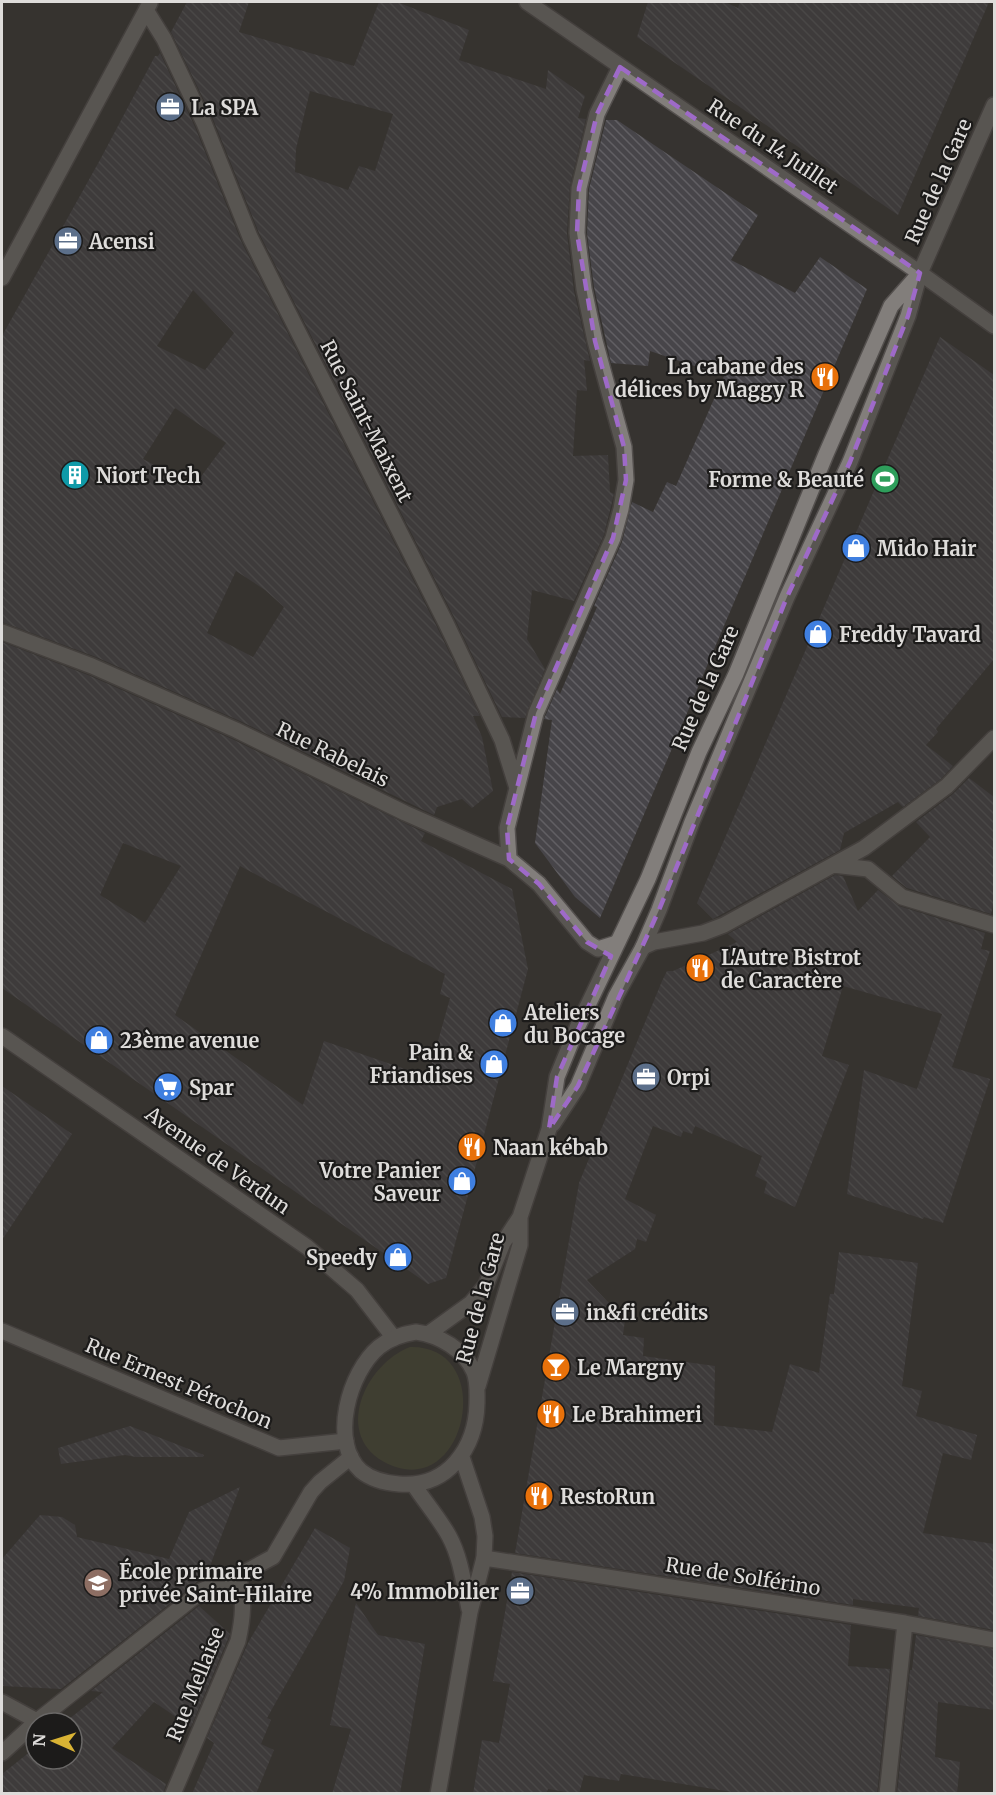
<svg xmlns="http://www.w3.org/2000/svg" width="996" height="1795" font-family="Merriweather,serif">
	<defs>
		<pattern id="building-back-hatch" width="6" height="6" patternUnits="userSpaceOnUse" patternTransform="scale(1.5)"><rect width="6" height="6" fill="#474549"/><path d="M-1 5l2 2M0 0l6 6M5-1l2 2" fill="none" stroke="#615f63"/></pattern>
	</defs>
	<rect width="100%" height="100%" fill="#363330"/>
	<path fill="#4a4c33" d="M 410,1347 C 498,1345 467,1501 388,1464 C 331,1437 365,1364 410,1347 Z"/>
	<path fill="url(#building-back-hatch)" fill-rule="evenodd" d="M 187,2 L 249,2 L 239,32 L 354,66 L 379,2 L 397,2 L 469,30 L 459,60 L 546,89 L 548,70 L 585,96 L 578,118 L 586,119 L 570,186 L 567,233 L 574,291 L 590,361 L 584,360 L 587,391 L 577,390 L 573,456 L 608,455 L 610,492 L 614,494 L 604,535 L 574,601 L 532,590 L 527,639 L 545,669 L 525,718 L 502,717 L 455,619 L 259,233 L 213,119 L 171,32 ZM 310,91 L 393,114 L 375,171 L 359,166 L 348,190 L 295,172 L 296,149 Z
		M 648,2 L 725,2 L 738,8 L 740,2 L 989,2 L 898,215 L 637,37 Z
		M 160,53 L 195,127 L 241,241 L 437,627 L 480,716 L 473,716 L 482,737 L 493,791 L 472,808 L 462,799 L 437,807 L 434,815 L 240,721 L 96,657 L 2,622 L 2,336 L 101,158 L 155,56 L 158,56 ZM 193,290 L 234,333 L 205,370 L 157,346 ZM 175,408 L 226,443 L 194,486 L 143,459 ZM 236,571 L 265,590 L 284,607 L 253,657 L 207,633 Z
		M 606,120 L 617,120 L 758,215 L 731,260 L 795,293 L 820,257 L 867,289 L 600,918 L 575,897 L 535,843 L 552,720 L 544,719 L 557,689 L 560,694 L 597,607 L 594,606 L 622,542 L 632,502 L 653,512 L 667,482 L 676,486 L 724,376 L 650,351 L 648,366 L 611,363 L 594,287 L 587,233 L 589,189 Z
		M 940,337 L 994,375 L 994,659 L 936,729 L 938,732 L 926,745 L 953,766 L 941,779 L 903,807 L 898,802 L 844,833 L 840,850 L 713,919 L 697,903 Z
		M 2,642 L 88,675 L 232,739 L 425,833 L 421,841 L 512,889 L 528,969 L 446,1278 L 428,1284 L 2,988 ZM 123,843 L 181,866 L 145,923 L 100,895 ZM 240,866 L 445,974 L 440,994 L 450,998 L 428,1077 L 324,1041 L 303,1105 L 175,1015 Z
		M 969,778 L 994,797 L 994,901 L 991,914 L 907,888 L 892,876 L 930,837 L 916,822 L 953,794 Z
		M 835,875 L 843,876 L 858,911 L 878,890 L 899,906 L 985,933 L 981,949 L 990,951 L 952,1067 L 990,1079 L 943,1223 L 924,1217 L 923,1219 L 847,1194 L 864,1070 L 917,1089 L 942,1014 L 843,986 L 822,1056 L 849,1065 L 795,1207 L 764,1193 L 767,1182 L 755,1176 L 762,1156 L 695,1126 L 692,1134 L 683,1131 L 681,1137 L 653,1126 L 625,1199 L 656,1215 L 646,1242 L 637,1239 L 635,1249 L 587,1280 L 625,1320 L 623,1335 L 644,1338 L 643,1356 L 715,1366 L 714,1425 L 772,1432 L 790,1364 L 819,1373 L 830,1294 L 834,1294 L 839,1252 L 918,1263 L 902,1386 L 922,1391 L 916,1416 L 977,1435 L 971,1460 L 943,1453 L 923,1533 L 994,1544 L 994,1630 L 918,1616 L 919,1608 L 853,1599 L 853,1605 L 515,1553 L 579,1183 L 662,981 L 667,971 L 673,971 L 737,942 L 728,934 Z
		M 2,1086 L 72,1134 L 2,1240 Z
		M 130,1426 L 204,1455 L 203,1457 L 136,1457 L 125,1455 L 61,1464 L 58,1448 Z
		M 240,1487 L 208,1571 L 190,1588 L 61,1689 L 2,1686 L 2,1559 L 40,1515 L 62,1517 L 75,1525 L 77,1537 L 169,1559 L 189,1512 Z
		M 315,1528 L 350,1548 L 344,1581 L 267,1718 L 271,1720 L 261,1744 L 274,1750 L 256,1794 L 192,1794 L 214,1743 L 207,1738 L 248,1643 Z
		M 512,1572 L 851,1625 L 848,1666 L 890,1669 L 877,1794 L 744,1794 L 621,1774 L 619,1781 L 584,1775 L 579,1794 L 548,1789 L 546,1794 L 473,1794 L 482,1740 L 499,1743 L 510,1684 L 493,1681 Z
		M 356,1603 L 378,1635 L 425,1644 L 400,1794 L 332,1794 L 351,1729 L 330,1725 Z
		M 199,1606 L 230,1634 L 191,1727 L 154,1702 L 112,1748 L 166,1784 L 163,1794 L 2,1794 L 2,1774 L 36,1747 L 36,1759 L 72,1759 L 72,1723 L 64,1723 L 103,1692 L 91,1691 Z
		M 916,1635 L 994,1649 L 994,1710 L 938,1702 L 935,1757 L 960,1762 L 957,1794 L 897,1794 L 910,1670 L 912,1670 Z"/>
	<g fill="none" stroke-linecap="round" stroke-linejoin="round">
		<g stroke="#54504e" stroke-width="18">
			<path id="street" d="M 146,10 L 164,39 L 204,123 L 250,237 L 446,623 L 502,740 L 517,788 L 507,828 L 509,859
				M 920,273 L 994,326
				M 2,278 L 150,3
				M 2,632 L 92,666 L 236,730 L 405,813 L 509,859 L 539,884 L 587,942 L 598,949 L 617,943
				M 517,788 L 536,713 L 613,538 L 621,509 L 626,480 L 624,447 L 595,341 L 584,289 L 577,233 L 579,188 L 597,114 L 620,67
				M 833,865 L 868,869 L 902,897 L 994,925
				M 643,947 L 654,942 L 703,933 L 724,925 L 864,848 L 947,786 L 994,738
				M 2,1036 L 307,1247 L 357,1290 L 394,1338
				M 2,1331 L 279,1448 L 346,1441
				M 484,1558 L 905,1623 L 994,1640
				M 2,1702 L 37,1721
				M 2,1753 L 37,1721 L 203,1590 L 238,1576 L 273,1557 L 311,1492 L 320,1482 L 351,1457
				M 173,1794 L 238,1641 C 243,1618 245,1599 238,1576
				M 887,1794 L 905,1623"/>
		</g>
		<g stroke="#54504e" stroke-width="18">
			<path id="secondary" d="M 527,2 L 920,273
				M 553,1124 L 578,1086 L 616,996 L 643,947 L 659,910 L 692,822 L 787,597 L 850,462 L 908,316 L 920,273 L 994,105
				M 416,1332 C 439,1335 465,1350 474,1372 C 478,1382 477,1393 477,1403 C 476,1448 448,1488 399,1484 C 386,1483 372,1480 361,1471 C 329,1442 349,1372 379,1347 C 390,1338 402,1334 416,1332 Z
				M 428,1334 L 471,1303 L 486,1285 L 503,1243 L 520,1217 L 549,1129 L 557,1077 L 577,1028 L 648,879 L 699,752 L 736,674 L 826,454 L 891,306 L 920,273
				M 478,1386 L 520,1245 L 520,1218
				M 414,1485 C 425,1502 439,1518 449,1536 C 461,1558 464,1585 469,1609
				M 438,1794 L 470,1612 L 484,1558 L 485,1536 L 482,1517 L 462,1457"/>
		</g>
		<use href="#street" stroke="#827e7b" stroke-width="15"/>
		<use href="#secondary" stroke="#827e7b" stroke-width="15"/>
	</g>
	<path d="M0 0H996V1795H0ZM 620,67 L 920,273 L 908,316 L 850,462 L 787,597 L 659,910 L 578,1086 L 549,1129 L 557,1077 L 611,956 L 587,942 L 539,884 L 509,859 L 507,828 L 536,713 L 613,538 L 626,480 L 624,447 L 595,341 L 577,233 L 579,188 L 597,114 Z" fill="#363330" fill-opacity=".55" fill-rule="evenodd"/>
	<path fill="none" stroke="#9e6ac8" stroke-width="4.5" stroke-dasharray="12 8" stroke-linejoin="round" d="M 620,67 L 920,273 L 908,316 L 850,462 L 787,597 L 659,910 L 578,1086 L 549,1129 L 557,1077 L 611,956 L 587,942 L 539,884 L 509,859 L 507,828 L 536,713 L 613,538 L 626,480 L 624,447 L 595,341 L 577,233 L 579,188 L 597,114 Z"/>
	<defs>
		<g id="office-disc" transform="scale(1.5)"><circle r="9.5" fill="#5c6f8a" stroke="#1c1b1a"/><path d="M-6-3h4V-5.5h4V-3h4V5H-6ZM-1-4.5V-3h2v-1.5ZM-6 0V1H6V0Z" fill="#fff"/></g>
		<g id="restaurant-disc" transform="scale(1.5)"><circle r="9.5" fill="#e8710a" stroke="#1c1b1a"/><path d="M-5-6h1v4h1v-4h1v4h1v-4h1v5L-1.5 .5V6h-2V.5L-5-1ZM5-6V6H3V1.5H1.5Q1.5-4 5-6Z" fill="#fff"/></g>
		<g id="building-disc" transform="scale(1.5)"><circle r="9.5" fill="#0f9aa8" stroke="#1c1b1a"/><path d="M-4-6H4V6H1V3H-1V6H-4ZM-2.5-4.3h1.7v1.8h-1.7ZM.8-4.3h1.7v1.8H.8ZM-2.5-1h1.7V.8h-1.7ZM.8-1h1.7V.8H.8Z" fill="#fff"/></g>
		<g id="stadium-disc" transform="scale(1.5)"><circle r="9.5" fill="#2e9e5b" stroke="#1c1b1a"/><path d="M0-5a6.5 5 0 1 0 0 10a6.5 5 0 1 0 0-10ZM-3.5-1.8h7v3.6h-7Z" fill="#fff"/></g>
		<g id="shop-disc" transform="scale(1.5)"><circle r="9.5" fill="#3f7fe0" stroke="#1c1b1a"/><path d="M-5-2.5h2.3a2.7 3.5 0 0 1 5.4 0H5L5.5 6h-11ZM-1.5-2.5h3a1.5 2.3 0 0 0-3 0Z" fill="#fff"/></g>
		<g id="supermarket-disc" transform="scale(1.5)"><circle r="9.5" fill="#3f7fe0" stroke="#1c1b1a"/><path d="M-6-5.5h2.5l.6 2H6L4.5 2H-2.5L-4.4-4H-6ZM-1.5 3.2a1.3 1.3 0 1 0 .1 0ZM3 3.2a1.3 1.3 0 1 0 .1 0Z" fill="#fff"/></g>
		<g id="bar-disc" transform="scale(1.5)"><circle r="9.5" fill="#e8710a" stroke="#1c1b1a"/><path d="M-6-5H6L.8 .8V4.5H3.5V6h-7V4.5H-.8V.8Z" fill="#fff"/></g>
		<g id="school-disc" transform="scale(1.5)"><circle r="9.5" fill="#8d6e63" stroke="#1c1b1a"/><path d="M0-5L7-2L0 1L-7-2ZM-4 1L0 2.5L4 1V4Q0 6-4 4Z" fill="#fff"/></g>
	</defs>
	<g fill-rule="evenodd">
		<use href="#office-disc" x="170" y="107"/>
		<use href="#office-disc" x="68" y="241"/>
		<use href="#restaurant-disc" x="825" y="377"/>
		<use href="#building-disc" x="75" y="475"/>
		<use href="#stadium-disc" x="885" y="479"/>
		<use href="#shop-disc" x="856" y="548"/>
		<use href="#shop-disc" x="818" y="634"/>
		<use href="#restaurant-disc" x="700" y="968"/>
		<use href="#shop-disc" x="503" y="1023"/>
		<use href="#shop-disc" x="99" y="1040"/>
		<use href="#shop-disc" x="494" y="1064"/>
		<use href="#office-disc" x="646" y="1077"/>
		<use href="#supermarket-disc" x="168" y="1087"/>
		<use href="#restaurant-disc" x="472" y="1147"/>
		<use href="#shop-disc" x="462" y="1181"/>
		<use href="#shop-disc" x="398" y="1257"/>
		<use href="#office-disc" x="565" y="1312"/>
		<use href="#bar-disc" x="556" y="1367"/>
		<use href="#restaurant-disc" x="551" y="1414"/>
		<use href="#restaurant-disc" x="539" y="1496"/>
		<use href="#school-disc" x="98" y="1583"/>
		<use href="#office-disc" x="520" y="1591"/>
	</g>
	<g text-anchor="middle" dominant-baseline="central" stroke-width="4.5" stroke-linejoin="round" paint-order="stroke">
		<g font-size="20" font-weight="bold" fill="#dedcda" stroke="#1c1b1a" text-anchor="start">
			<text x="191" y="107">La SPA</text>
			<text x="89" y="241">Acensi</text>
			<text x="804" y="366" text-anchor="end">La cabane des<tspan x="804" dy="23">délices by Maggy R</tspan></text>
			<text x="96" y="475">Niort Tech</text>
			<text x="864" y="479" text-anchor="end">Forme &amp; Beauté</text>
			<text x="877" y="548">Mido Hair</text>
			<text x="839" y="634">Freddy Tavard</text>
			<text x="721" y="957">L'Autre Bistrot<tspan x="721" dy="23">de Caractère</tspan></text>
			<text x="524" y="1012">Ateliers<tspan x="524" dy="23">du Bocage</tspan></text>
			<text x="120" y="1040">23ème avenue</text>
			<text x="473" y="1052" text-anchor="end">Pain &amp;<tspan x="473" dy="23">Friandises</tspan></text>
			<text x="667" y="1077">Orpi</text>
			<text x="189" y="1087">Spar</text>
			<text x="493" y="1147">Naan kébab</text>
			<text x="441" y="1170" text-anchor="end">Votre Panier<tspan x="441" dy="23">Saveur</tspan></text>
			<text x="377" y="1257" text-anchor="end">Speedy</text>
			<text x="586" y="1312">in&amp;fi crédits</text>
			<text x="577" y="1367">Le Margny</text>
			<text x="572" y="1414">Le Brahimeri</text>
			<text x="560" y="1496">RestoRun</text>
			<text x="119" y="1571">École primaire<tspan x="119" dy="23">privée Saint-Hilaire</tspan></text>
			<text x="499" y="1591" text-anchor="end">4% Immobilier</text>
		</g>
		<g font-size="20" fill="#dedcda" stroke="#1c1b1a">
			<text transform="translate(773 146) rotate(34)">Rue du 14 Juillet</text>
			<text transform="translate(938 181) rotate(-66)">Rue de la Gare</text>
			<text transform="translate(367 421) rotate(63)">Rue Saint-Maixent</text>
			<text transform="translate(705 688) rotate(-66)">Rue de la Gare</text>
			<text transform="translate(333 754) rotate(26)">Rue Rabelais</text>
			<text transform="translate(218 1160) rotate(35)">Avenue de Verdun</text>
			<text transform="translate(480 1298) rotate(-75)">Rue de la Gare</text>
			<text transform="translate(179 1383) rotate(23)">Rue Ernest Pérochon</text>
			<text transform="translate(743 1576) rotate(9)">Rue de Solférino</text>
			<text transform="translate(195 1684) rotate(-68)">Rue Mellaise</text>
		</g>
	</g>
	<rect width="996" height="1795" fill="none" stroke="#dedcda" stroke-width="6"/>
	<g transform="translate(54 1741) rotate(273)"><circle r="28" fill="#1c1b1a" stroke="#6a6867" stroke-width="1.5"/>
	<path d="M0-4.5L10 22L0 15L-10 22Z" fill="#d9b334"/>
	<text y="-9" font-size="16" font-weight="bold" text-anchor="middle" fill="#dedcda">N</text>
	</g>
</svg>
